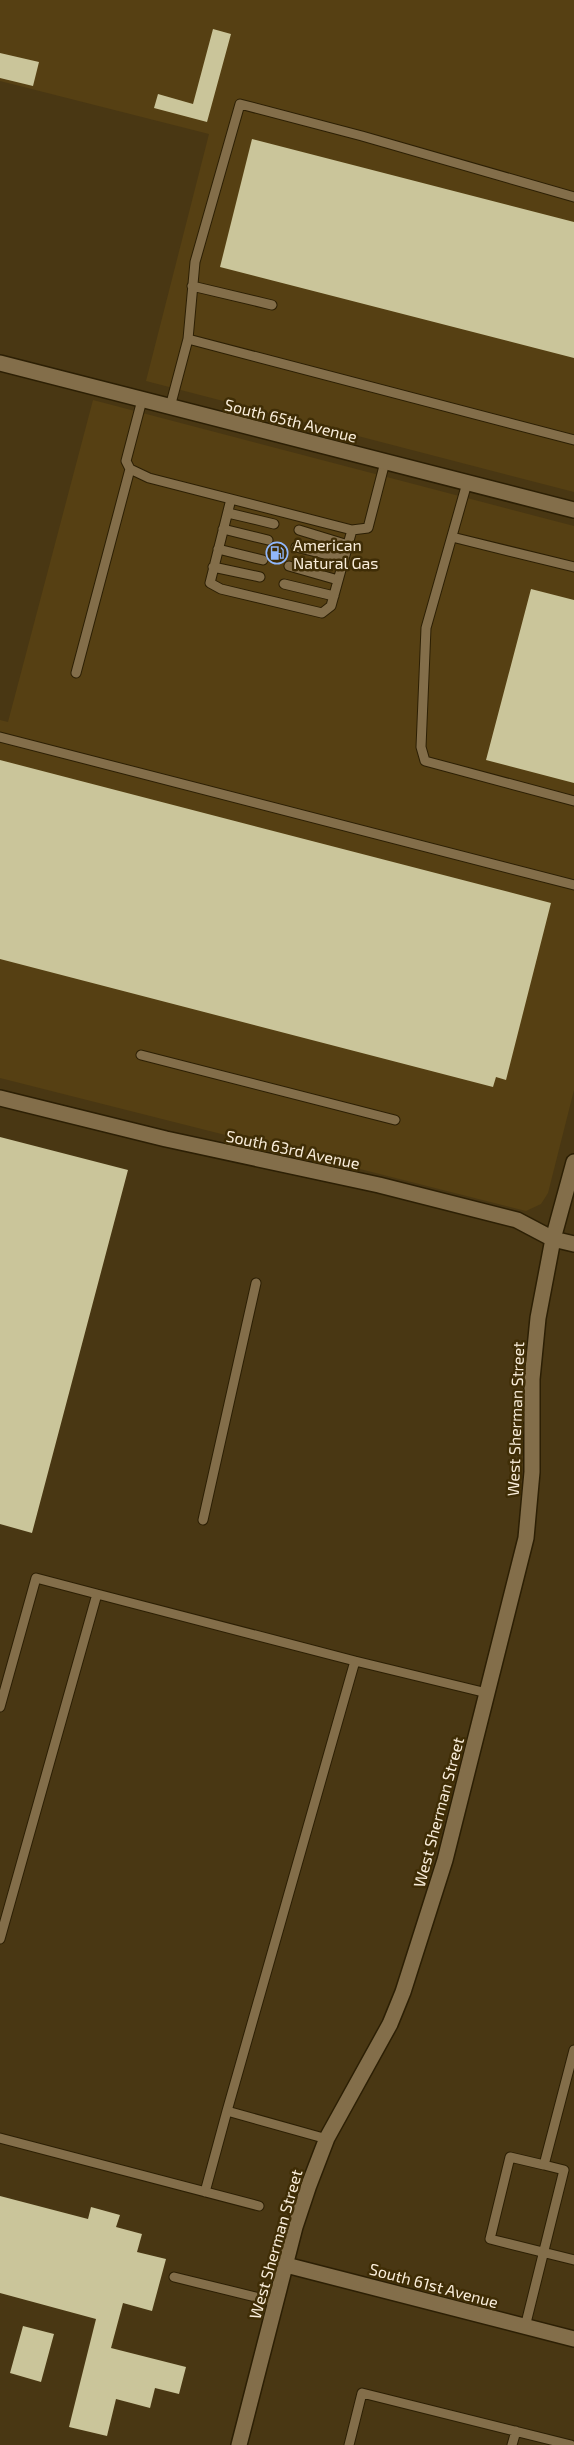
<svg xmlns="http://www.w3.org/2000/svg" width="574" height="2445" font-family="'Exo 2',sans-serif">
	<rect width="100%" height="100%" fill="#493713"/>
	<path fill="#564013" d="M 0,0 L 574,0 L 574,492 L 146,381 L 209,134 L 0,81 Z
		M 93,400 L 574,526 L 574,1090 L 548,1193 L 541,1204 L 526,1211 L 0,1078 L 0,720 L 8,722 Z"/>
	<path fill="#cac59a" d="M 213,29 L 231,34 L 207,122 L 154,108 L 158,94 L 193,104 Z
		M 0,53 L 39,62 L 33,86 L 0,78 Z
		M 252,139 L 574,222 L 574,358 L 220,267 Z
		M 531,589 L 574,600 L 574,783 L 486,760 Z
		M 0,760 L 551,903 L 506,1080 L 496,1077 L 493,1087 L 0,959 Z
		M 0,1137 L 128,1170 L 32,1533 L 0,1524 Z
		M 0,2196 L 88,2219 L 91,2207 L 120,2215 L 116,2227 L 142,2234 L 137,2252 L 166,2259 L 152,2311 L 123,2303 L 111,2348 L 186,2367 L 179,2394 L 155,2388 L 150,2408 L 116,2399 L 107,2436 L 69,2427 L 96,2319 L 0,2293 Z
		M 23,2326 L 54,2334 L 41,2382 L 10,2373 Z"/>
	<g fill="none" stroke-linecap="round" stroke-linejoin="round">
		<g stroke="#2c1f04" stroke-width="11">
			<path id="lane" d="M 192,286 L 272,305
				M 188,339 L 195,262 L 240,104 L 362,136 L 574,197
				M 142,400 L 126,461 L 130,469 L 149,478 L 352,530 L 368,528 L 385,462
				M 170,407 L 188,339 L 574,440
				M 467,483 L 426,628 L 421,747 L 425,761 L 574,801
				M 231,499 L 210,583 L 221,589 L 322,613 L 331,606 L 352,530
				M 228,513 L 274,524
				M 223,529 L 268,540
				M 299,530 L 348,545
				M 452,537 L 574,567
				M 296,547 L 344,559
				M 218,549 L 263,560
				M 289,566 L 338,580
				M 213,567 L 260,577
				M 284,584 L 334,596
				M 76,673 L 130,469
				M 0,737 L 574,885
				M 141,1055 L 395,1120
				M 203,1520 L 256,1283
				M 0,1707 L 36,1578 L 97,1594
				M 0,1939 L 97,1594 L 355,1661
				M 0,2138 L 259,2206
				M 327,2139 L 227,2111 L 355,1661 L 487,1693
				M 544,2165 L 510,2157 L 490,2239 L 574,2260
				M 205,2192 L 227,2111
				M 174,2277 L 276,2302
				M 525,2327 L 564,2170 L 544,2165 L 574,2050
				M 349,2445 L 362,2393 L 571,2445
				M 512,2445 L 516,2431"/>
		</g>
		<g stroke="#2c1f04" stroke-width="18">
			<path id="street" d="M 0,363 L 574,510
				M 0,1098 L 166,1139 L 379,1185 L 517,1220 L 553,1239 L 574,1244
				M 286,2265 L 574,2339
				M 239,2445 L 295,2227 L 309,2185 L 327,2138 L 390,2024 L 403,1992 L 445,1860 L 526,1538 L 532,1472 L 532,1379 L 538,1318 L 553,1239 L 574,1162"/>
		</g>
		<use href="#lane" stroke="#836e4a" stroke-width="9"/>
		<use href="#street" stroke="#836e4a" stroke-width="15"/>
	</g>
	<defs>
		<g id="fuel-ring" transform="scale(1.125)"><circle r="9.5" fill="#3f2d06" stroke="#91b8fd" stroke-width="1.5"/><path d="M-5.5-6h7V0h2V4h1.3V-2.5L3-4.5l.8-.8L6-3V5H2.5V1h-1V6h-7ZM-4.2-4.7v3.2H.2V-4.7Z" fill="#91b8fd"/></g>
	</defs>
	<g fill-rule="evenodd">
		<use href="#fuel-ring" x="277" y="553"/>
	</g>
	<g text-anchor="middle" dominant-baseline="central" stroke-width="5" stroke-linejoin="round" paint-order="stroke">
		<g font-size="16" fill="#faeedb" stroke="#3f2d06">
			<text transform="translate(291 420) rotate(14)">South 65th Avenue</text>
			<text transform="translate(293 1149) rotate(12)">South 63rd Avenue</text>
			<text transform="translate(515 1419) rotate(-88)">West Sherman Street</text>
			<text transform="translate(438 1812) rotate(-75)">West Sherman Street</text>
			<text transform="translate(275 2244) rotate(-74)">West Sherman Street</text>
			<text transform="translate(434 2285) rotate(15)">South 61st Avenue</text>
		</g>
		<g font-size="16" fill="#faeedb" stroke="#3f2d06" text-anchor="start">
			<text x="293" y="544">American<tspan x="293" dy="18">Natural Gas</tspan></text>
		</g>
	</g>
</svg>
